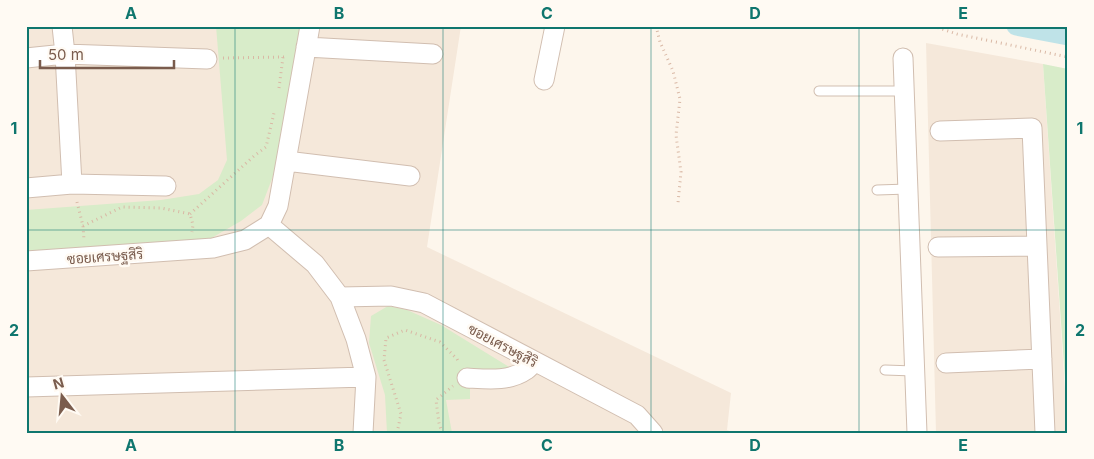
<svg xmlns="http://www.w3.org/2000/svg" width="1094" height="459" font-family="Inter,Sarabun,sans-serif">
	<rect width="100%" height="100%" fill="#fdf6ec"/>
	<path fill="#f5e8da" d="M 26,26 L 461,26 L 427,247 L 731,393 L 727,430 L 735,433 L 26,433 Z
		M 926,43 L 1043,64 L 1068,433 L 936,433 Z"/>
	<path fill="#d8ecc9" d="M 216,26 L 300,26 L 275,171 L 262,205 L 241,221 L 208,240 L 26,253 L 26,210 L 161,200 L 199,194 L 218,180 L 227,160 Z
		M 1043,64 L 1068,69 L 1068,423 Z
		M 388,306 L 407,310 L 441,325 L 514,370 L 470,370 L 470,399 L 446,400 L 452,433 L 387,433 L 385,395 L 369,343 L 371,316 Z"/>
	<g fill="none" stroke-linecap="round" stroke-linejoin="round">
		<path stroke="#bfe3e8" stroke-width="19" d="M 1016,26 L 1068,36"/>
		<g stroke="#d1beb0" stroke-width="11">
			<path id="lane" d="M 819,91 L 904,91
				M 877,190 L 908,189
				M 885,370 L 914,371"/>
		</g>
		<g stroke="#d1beb0" stroke-width="21">
			<path id="street" d="M 62,26 L 65,54 L 72,184
				M 306,47 L 433,54
				M 26,58 L 65,54 L 207,59
				M 903,58 L 917,433
				M 544,80 L 555,26
				M 940,131 L 1032,128 L 1045,433
				M 286,161 L 410,176
				M 26,188 L 72,184 L 166,186
				M 269,225 L 315,264 L 340,297 L 356,339 L 366,377 L 363,433
				M 938,247 L 1037,246
				M 26,261 L 213,248 L 245,240 L 269,225 L 278,206 L 310,26
				M 340,297 L 391,296 L 424,303 L 637,415 L 653,433
				M 946,363 L 1042,359
				M 467,378 C 486,379 509,382 526,370 C 529,368 532,364 535,362
				M 26,387 L 366,377"/>
		</g>
		<path stroke="#d9b8a5" stroke-width="3" stroke-dasharray="1 4" stroke-linecap="butt" d="M 656,26 L 660,42 L 673,71 L 680,99 L 676,135 L 681,172 L 678,203
			M 933,26 L 957,34 L 1068,57
			M 223,58 L 284,57
			M 279,88 L 283,57
			M 77,202 L 83,226 L 84,240
			M 190,214 L 254,156 L 266,147 L 274,113
			M 83,226 L 122,207 L 161,208 L 190,214 L 193,225 L 192,232
			M 397,433 L 401,414 L 384,360 L 386,338 L 405,330 L 440,342 L 457,359 L 459,363
			M 442,433 L 439,423 L 436,400 L 453,386"/>
		<use href="#lane" stroke="#fff" stroke-width="9"/>
		<use href="#street" stroke="#fff" stroke-width="19"/>
	</g>
	<path fill="none" stroke="#0f766e" stroke-width="1" stroke-opacity="0.55" d="M 235,26 L 235,433M 443,26 L 443,433M 651,26 L 651,433M 859,26 L 859,433M 26,230 L 1068,230"/>
	<g text-anchor="middle" dominant-baseline="central" stroke-width="5" stroke-linejoin="round" paint-order="stroke">
		<g font-size="14" fill="#7a5c4d" stroke="#fffaf3">
			<text transform="translate(105 256) rotate(-4)">ซอยเศรษฐสิริ</text>
			<text transform="translate(503 345) rotate(28)">ซอยเศรษฐสิริ</text>
		</g>
	</g>
	<rect width="1094" height="459" fill="none" stroke="#fffaf3" stroke-width="55"/>
	<g transform="translate(62 396) rotate(344)" stroke="#fffaf3" stroke-width="4" paint-order="stroke">
	<path d="M0-4L9 19L0 12L-9 19Z" fill="#7a5c4d"/>
	<text y="-8" font-size="14" font-weight="bold" text-anchor="middle" fill="#7a5c4d">N</text>
	</g>
	<path d="M40 60v8h134v-8" fill="none" stroke="#7a5c4d" stroke-width="2.5"/>
	<text x="48" y="60" font-size="15" fill="#7a5c4d" stroke="#fffaf3" stroke-width="4" paint-order="stroke">50 m</text>
	<rect x="28" y="28" width="1038" height="404" fill="none" stroke="#0f766e" stroke-width="2"/>
	<g font-size="16" text-anchor="middle" font-weight="bold" fill="#0f766e">
		<text x="131" y="19">A</text>
		<text x="339" y="19">B</text>
		<text x="547" y="19">C</text>
		<text x="755" y="19">D</text>
		<text x="963" y="19">E</text>
		<text x="14" y="134">1</text>
		<text x="1080" y="134">1</text>
		<text x="14" y="336">2</text>
		<text x="1080" y="336">2</text>
		<text x="131" y="451">A</text>
		<text x="339" y="451">B</text>
		<text x="547" y="451">C</text>
		<text x="755" y="451">D</text>
		<text x="963" y="451">E</text>
	</g>
</svg>
